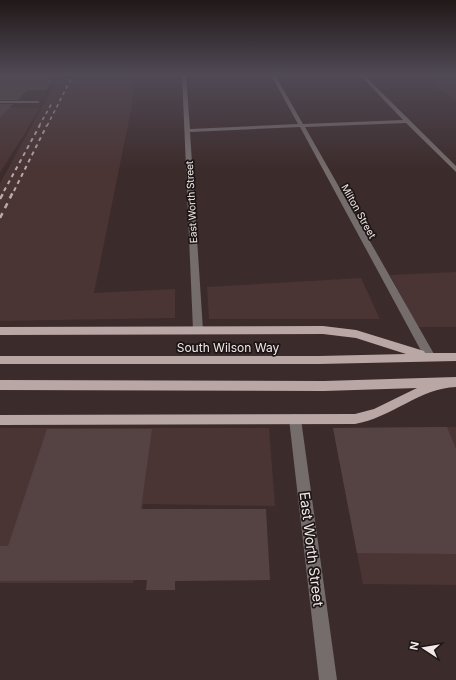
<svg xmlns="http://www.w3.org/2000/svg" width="456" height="680" font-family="Inter,sans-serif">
	<rect width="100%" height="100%" fill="#3c2b2b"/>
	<path fill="#4a3434" d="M 60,75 L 133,75 L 132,105 L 94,293 L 175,289 L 175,318 L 0,321 L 0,183 Z
		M 422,75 L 456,75 L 456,101 Z
		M 0,107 L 40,108 L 0,173 Z
		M 456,272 L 456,327 L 418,327 L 390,275 Z
		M 361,278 L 380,319 L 209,319 L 207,287 Z
		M 456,427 L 456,585 L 363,584 L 333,428 Z
		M 0,428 L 269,428 L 275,506 L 143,504 L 133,583 L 0,583 Z"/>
	<path fill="#544342" d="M 0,75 L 56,75 L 46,90 L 27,90 L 18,100 L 0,100 Z
		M 0,104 L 13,104 L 0,117 Z
		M 447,427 L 456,449 L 456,554 L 357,553 L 333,428 Z
		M 47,429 L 152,429 L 141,509 L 266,509 L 270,580 L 175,581 L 175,590 L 146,590 L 147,580 L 0,581 L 0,546 L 8,546 Z"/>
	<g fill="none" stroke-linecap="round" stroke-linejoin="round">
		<path fill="#756c6c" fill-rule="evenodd" d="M 182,75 L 186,75 L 190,129 L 298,124 L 271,75 L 275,75 L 303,124 L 403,120 L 360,75 L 364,75 L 456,166 L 456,172 L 406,123 L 305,127 L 434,354 L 435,357 L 434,360 L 430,361 L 426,360 L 300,127 L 190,132 L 203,330 L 201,333 L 195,333 L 193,330 Z
			M 0,101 L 38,101 L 40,102 L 38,103 L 0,103 Z
			M 295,414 L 299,415 L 301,419 L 337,680 L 319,680 L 289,419 L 291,415 Z"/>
		<path fill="#b9a7a6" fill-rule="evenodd" d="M 323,326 L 356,330 L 424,351 L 425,353 L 456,353 L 456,361 L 319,364 L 0,364 L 0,356 L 319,356 L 406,354 L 356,338 L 323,334 L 0,335 L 0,327 Z
			M 456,377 L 456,387 C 420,388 391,418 355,424 L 0,425 L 0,415 L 355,414 L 374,409 L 417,388 L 324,391 L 0,390 L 0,380 L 324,381 Z"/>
		<path stroke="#b8abab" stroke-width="1.5" stroke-dasharray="3.5 3.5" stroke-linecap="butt" d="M 39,126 L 52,103
			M 47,126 L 73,75"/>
		<path stroke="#b8abab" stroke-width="2" stroke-dasharray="4 4" stroke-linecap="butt" d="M 4,191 L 40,125
			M 14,191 L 47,125"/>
		<path stroke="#b8abab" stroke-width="2.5" stroke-dasharray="5.5 5.5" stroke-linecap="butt" d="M 0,199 L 5,190
			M 0,218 L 14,190"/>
	</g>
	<linearGradient id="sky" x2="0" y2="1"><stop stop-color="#211818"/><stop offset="0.44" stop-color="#504a55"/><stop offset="1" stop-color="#504a55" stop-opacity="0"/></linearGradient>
	<rect width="456" height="170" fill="url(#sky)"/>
	<g text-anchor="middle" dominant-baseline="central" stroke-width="3.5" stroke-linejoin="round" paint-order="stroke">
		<g font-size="10" fill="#f3e8e8" stroke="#1d1616">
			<text transform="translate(191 202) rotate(-93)">East Worth Street</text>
			<text transform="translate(359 211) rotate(61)">Milton Street</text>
		</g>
		<g font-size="12" fill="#f3e8e8" stroke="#1d1616">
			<text x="228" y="347">South Wilson Way</text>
		</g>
		<g font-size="14" fill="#f3e8e8" stroke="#1d1616">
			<text transform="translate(312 549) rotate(83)">East Worth Street</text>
		</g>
	</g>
	<g transform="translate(424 648) rotate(282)" stroke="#1d1616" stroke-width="3" paint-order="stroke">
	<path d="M0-3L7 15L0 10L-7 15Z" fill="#f3e8e8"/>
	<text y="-6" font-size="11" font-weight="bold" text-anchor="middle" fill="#f3e8e8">N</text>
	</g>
</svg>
